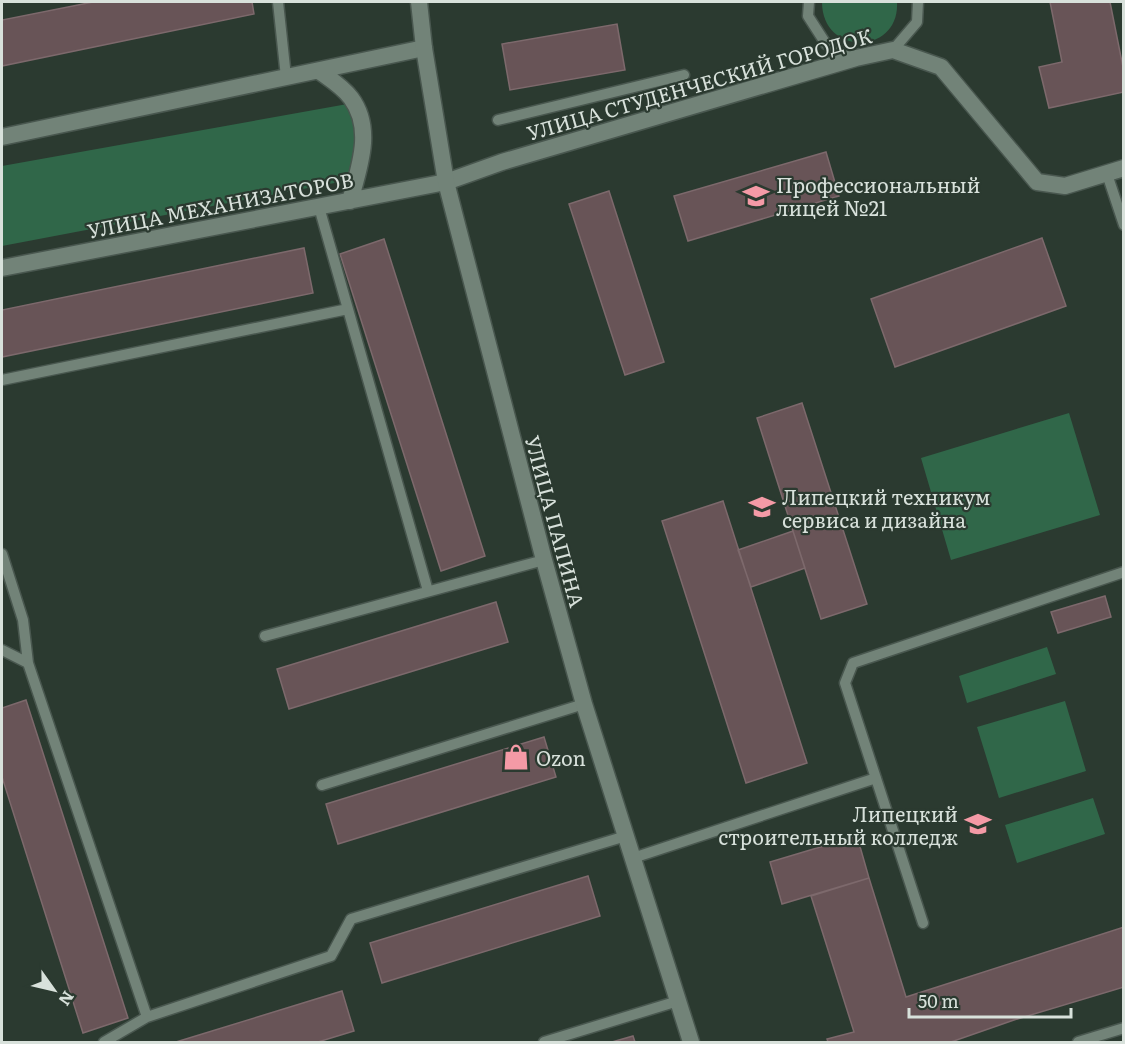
<svg xmlns="http://www.w3.org/2000/svg" width="1125" height="1044" font-family="Literata,serif">
	<rect width="100%" height="100%" fill="#2b3a30"/>
	<path fill="#306749" d="M 822,2 L 897,2 C 900,55 822,57 822,2 Z
		M 353,103 L 366,177 L 2,246 L 2,166 Z
		M 1069,413 L 1100,515 L 951,560 L 921,458 Z
		M 1047,647 L 1056,674 L 967,703 L 959,676 Z
		M 1065,701 L 1086,771 L 999,798 L 977,727 Z
		M 1093,798 L 1105,834 L 1017,863 L 1005,825 Z"/>
	<path fill="#685457" stroke="#7d696c" stroke-width="1.5" d="M 93,2 L 252,2 L 254,14 L 2,66 L 2,20 Z
		M 1050,2 L 1110,2 L 1124,72 L 1124,92 L 1049,108 L 1039,67 L 1062,62 Z
		M 617,24 L 625,70 L 510,90 L 502,44 Z
		M 826,152 L 839,196 L 688,241 L 674,196 Z
		M 609,191 L 664,362 L 625,375 L 569,204 Z
		M 1042,238 L 1066,306 L 895,367 L 871,299 Z
		M 384,239 L 485,556 L 441,571 L 340,254 Z
		M 304,248 L 313,293 L 2,357 L 2,310 Z
		M 802,403 L 867,604 L 821,619 L 757,418 Z
		M 723,501 L 807,763 L 746,783 L 662,521 Z
		M 793,531 L 805,568 L 751,587 L 738,550 Z
		M 1105,596 L 1111,617 L 1058,633 L 1051,612 Z
		M 496,602 L 508,642 L 289,709 L 277,669 Z
		M 26,700 L 128,1018 L 83,1033 L 2,777 L 2,708 Z
		M 544,737 L 556,777 L 338,844 L 326,804 Z
		M 857,836 L 869,878 L 782,904 L 770,862 Z
		M 588,876 L 600,916 L 382,983 L 370,943 Z
		M 869,878 L 906,997 L 1124,927 L 1124,987 L 1014,1020 L 951,1042 L 828,1042 L 827,1039 L 854,1032 L 811,896 Z
		M 342,991 L 354,1031 L 318,1042 L 176,1042 Z
		M 633,1036 L 635,1042 L 612,1042 Z"/>
	<g fill="none" stroke-linecap="round" stroke-linejoin="round">
		<g stroke="#49574f" stroke-width="13">
			<path id="service" d="M 278,2 L 286,77
				M 809,2 L 808,16 L 826,44 L 856,58
				M 893,50 L 917,22 L 918,2
				M 498,120 L 684,75
				M 1107,174 L 1124,225
				M 319,207 L 428,591
				M 2,380 L 348,309
				M 2,554 L 23,620 L 28,663 L 147,1017 L 331,956 L 351,919 L 626,836
				M 265,636 L 544,560
				M 2,650 L 28,663
				M 322,785 L 584,704
				M 633,858 L 876,778
				M 923,923 L 845,683 L 853,663 L 1124,572
				M 104,1042 L 147,1017
				M 544,1042 L 678,1001
				M 1078,1042 L 1124,1028"/>
		</g>
		<g stroke="#49574f" stroke-width="19">
			<path id="minor" d="M 319,71 C 330,79 343,87 351,98 C 374,129 359,168 350,201
				M 2,137 L 424,48
				M 2,268 L 446,182 L 502,162 L 856,58 L 893,50 L 941,67 L 1037,182 L 1065,186 L 1124,168"/>
		</g>
		<g stroke="#49574f" stroke-width="19">
			<path id="tertiary" d="M 419,2 L 424,48 L 446,182 L 544,560 L 584,704 L 691,1042"/>
		</g>
		<use href="#service" stroke="#728378" stroke-width="10"/>
		<use href="#minor" stroke="#728378" stroke-width="16"/>
		<use href="#tertiary" stroke="#728378" stroke-width="16"/>
	</g>
	<defs>
		<g id="university-bare" transform="scale(2.07)"><path d="M0-5L7-2L0 1L-7-2ZM-4 1L0 2.5L4 1V4Q0 6-4 4Z" fill="#f49aa6" stroke="#2b3a30" stroke-width="2.5" paint-order="stroke"/></g>
		<g id="shop-bare" transform="scale(2.07)"><path d="M-5-2.5h2.3a2.7 3.5 0 0 1 5.4 0H5L5.5 6h-11ZM-1.5-2.5h3a1.5 2.3 0 0 0-3 0Z" fill="#f49aa6" stroke="#2b3a30" stroke-width="2.5" paint-order="stroke"/></g>
	</defs>
	<g fill-rule="evenodd">
		<use href="#university-bare" x="756" y="196"/>
		<use href="#university-bare" x="762" y="507"/>
		<use href="#shop-bare" x="516" y="757"/>
		<use href="#university-bare" x="978" y="824"/>
	</g>
	<g text-anchor="middle" dominant-baseline="central" stroke-width="4.5" stroke-linejoin="round" paint-order="stroke">
		<g font-size="20" fill="#d8e1db" stroke="#2b3a30">
			<text transform="translate(699 83) rotate(-16)">УЛИЦА СТУДЕНЧЕСКИЙ ГОРОДОК</text>
			<text transform="translate(220 204) rotate(-11)">УЛИЦА МЕХАНИЗАТОРОВ</text>
			<text transform="translate(556 521) rotate(75)">УЛИЦА ПАПИНА</text>
		</g>
		<g font-size="20" fill="#d8e1db" stroke="#2b3a30" text-anchor="start">
			<text x="776" y="184">Профессиональный<tspan x="776" dy="23">лицей №21</tspan></text>
			<text x="782" y="496">Липецкий техникум<tspan x="782" dy="23">сервиса и дизайна</tspan></text>
			<text x="536" y="757">Ozon</text>
			<text x="958" y="813" text-anchor="end">Липецкий<tspan x="958" dy="23">строительный колледж</tspan></text>
		</g>
	</g>
	<rect width="1125" height="1044" fill="none" stroke="#d8e1db" stroke-width="6"/>
	<g transform="translate(54 990) rotate(124)" stroke="#2b3a30" stroke-width="4.5" paint-order="stroke">
	<path d="M0-4.5L10 22L0 15L-10 22Z" fill="#d8e1db"/>
	<text y="-9" font-size="16" font-weight="bold" text-anchor="middle" fill="#d8e1db">N</text>
	</g>
	<path d="M909 1008v9h162v-9" fill="none" stroke="#d8e1db" stroke-width="3"/>
	<text x="918" y="1008" font-size="18" fill="#d8e1db" stroke="#2b3a30" stroke-width="4.5" paint-order="stroke">50 m</text>
</svg>
